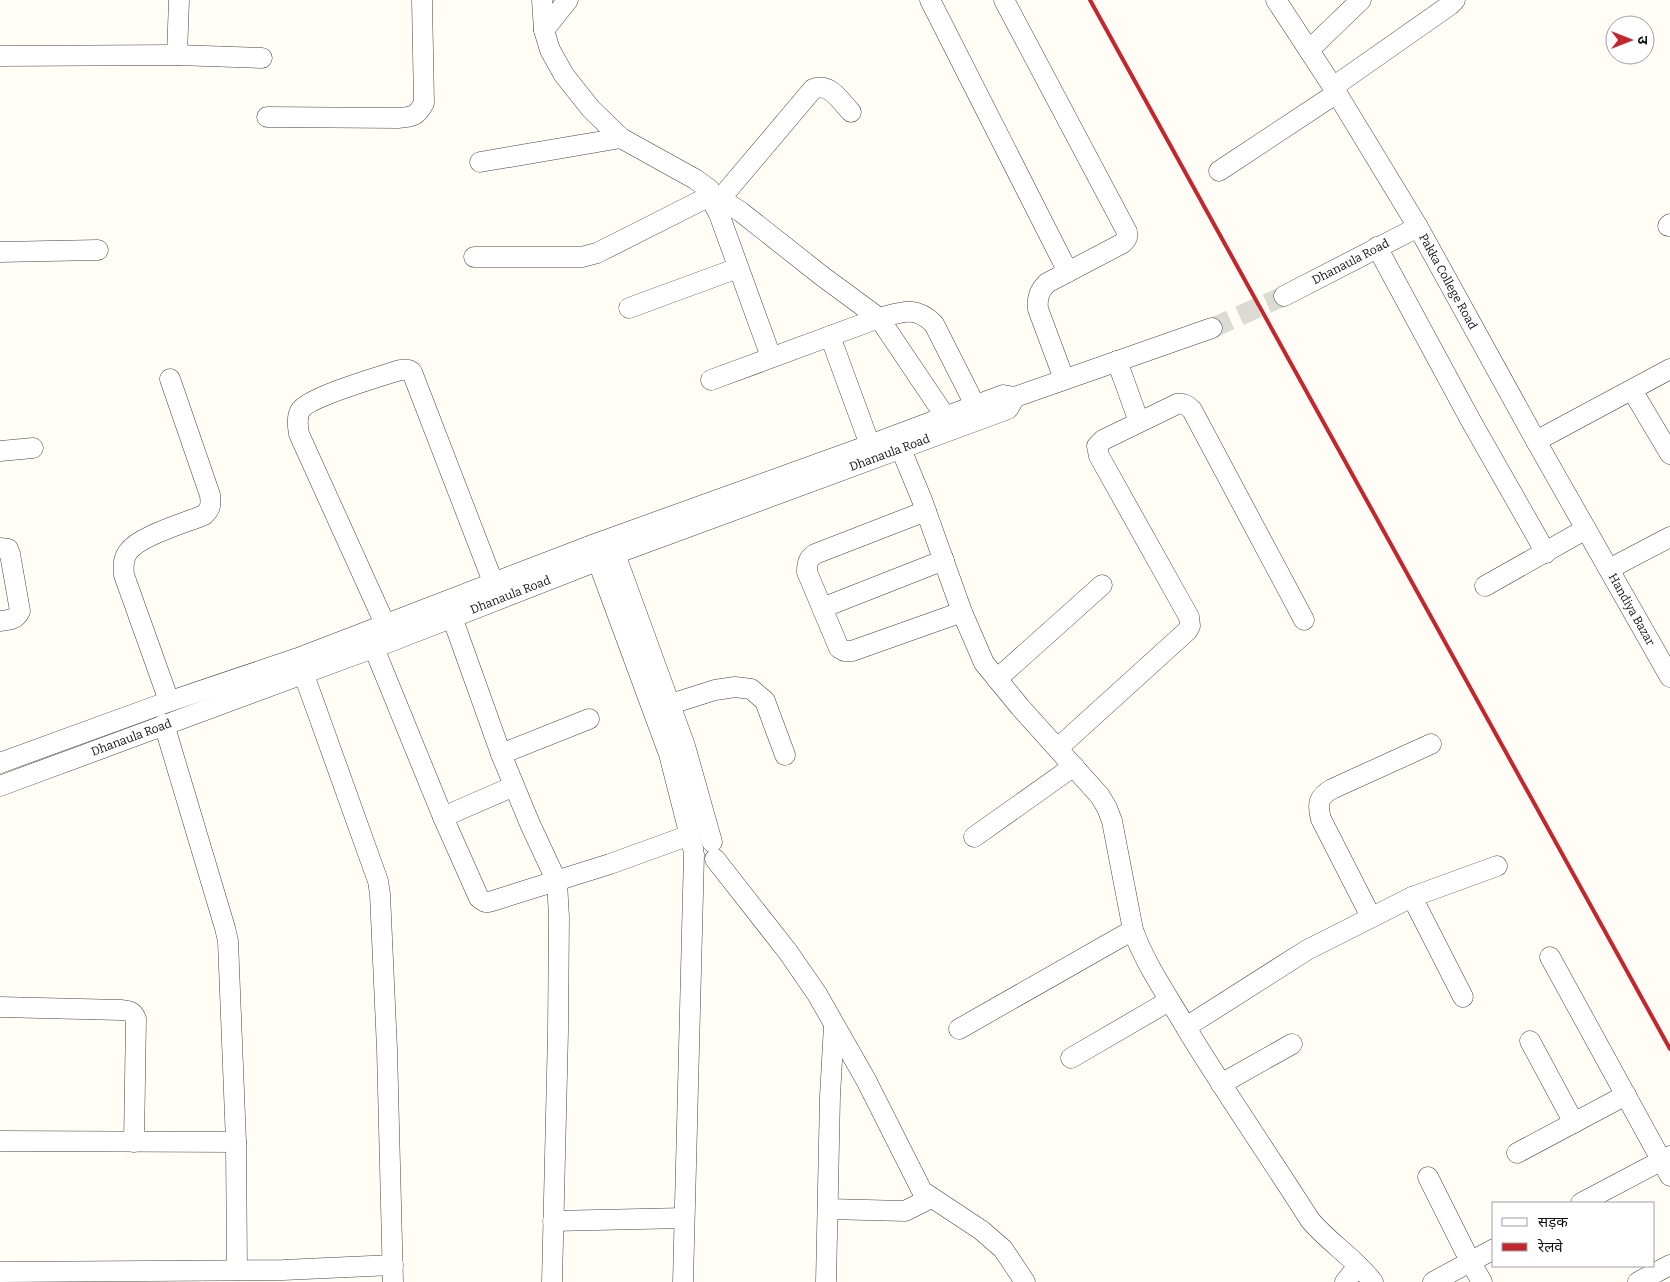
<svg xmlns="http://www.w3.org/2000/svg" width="1670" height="1282" font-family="Bitter,'Noto Sans Devanagari',serif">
	<rect width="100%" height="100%" fill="#fffdf5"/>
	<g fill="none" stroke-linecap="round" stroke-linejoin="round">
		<path stroke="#dbdad3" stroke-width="20" stroke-dasharray="20 10" stroke-linecap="butt" d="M 1212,328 L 1284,296"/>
		<g stroke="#444" stroke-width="21">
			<g id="minor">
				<path d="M 930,0 L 1068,272"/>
				<path d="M 1004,0 L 1127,232 L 1127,238 L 1123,243 L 1047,283 C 1039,291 1037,298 1038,309 L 1064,379"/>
				<path id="s1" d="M 1276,0 L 1333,87 L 1418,227 L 1536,441 L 1670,677"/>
				<path d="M 544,30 L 568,0"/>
				<path d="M 1309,50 L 1361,0"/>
				<path d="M 177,55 L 179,0"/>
				<path d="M 0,56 L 177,55 L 262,58"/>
				<path d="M 1333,87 L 1450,5 L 1455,0"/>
				<path d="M 267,117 L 398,118 C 413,117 417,116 424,103 L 422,0"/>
				<path d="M 480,162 L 621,138"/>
				<path d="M 1219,171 L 1337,93"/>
				<path d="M 710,192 L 741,212 L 822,276 L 879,318 L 945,416"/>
				<path d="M 709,195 L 719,214 L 771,357"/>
				<path d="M 721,198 L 813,89 C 830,82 840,101 851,112"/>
				<path d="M 1668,226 L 1670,224"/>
				<path d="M 1377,247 L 1471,421 L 1546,553"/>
				<path d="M 0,252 L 98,250"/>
				<path d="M 474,257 L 582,257 L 597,253 L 706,198 L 709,195 L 709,189 L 695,179 L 621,138 L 591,109 L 564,75 L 550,50 L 544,30 L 542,0"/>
				<path id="s2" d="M 1284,296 L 1418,227"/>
				<path d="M 629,308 L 738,268"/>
				<path d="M 830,336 L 870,445"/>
				<path d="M 1117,361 L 1139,422"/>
				<path d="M 711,380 L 879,318 C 902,312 915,305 934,324 L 975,405"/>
				<path d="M 1632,390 L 1670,454"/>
				<path d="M 896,437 L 922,500 L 962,612 L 984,663 L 1020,707 L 1100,796 L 1107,808 L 1112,821 L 1133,930 C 1146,966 1169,998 1188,1031 C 1227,1095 1270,1157 1310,1220 C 1329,1243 1355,1258 1373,1282"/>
				<path d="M 1536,441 L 1670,369"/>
				<path d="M 0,451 L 33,448"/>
				<path d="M 926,511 L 815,554 C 808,559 807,563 807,572 L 839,648 L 844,651 L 852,651 L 962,612"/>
				<path d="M 611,543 L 685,746 L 712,842"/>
				<path d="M 0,548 L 8,549 L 10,554 L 20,611 C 16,620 9,620 0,621"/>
				<path d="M 593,548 L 669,754 L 693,848"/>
				<path d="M 1609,569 L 1670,537"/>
				<path d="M 1485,586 L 1586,529"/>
				<path d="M 822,608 L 944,560"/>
				<path d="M 452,617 L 501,754 L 530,824 L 557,882 L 559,917 L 558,1032 L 552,1282"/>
				<path d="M 390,635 L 299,434 C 298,426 296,419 300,411 C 308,397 382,376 400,370 L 409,370 L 412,372 L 493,582"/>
				<path d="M 374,648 L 443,817 L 479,898 L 485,902 L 489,902 L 610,864 L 690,835"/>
				<path d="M 299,661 L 378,881 L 380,894 L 387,1049 L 393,1282"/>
				<path d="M 997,679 L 1102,585"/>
				<path d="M 169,701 L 124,575 C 123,566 123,559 128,552 C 139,536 185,523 204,515 C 211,509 211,504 210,495 L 170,379"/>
				<path d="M 658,708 L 715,690 L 735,687 L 751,689 L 765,701 L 785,755"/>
				<path d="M 164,724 L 225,928 L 228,941 L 236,1142 L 237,1270"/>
				<path d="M 1058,748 L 1187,631 L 1190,626 L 1189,617 L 1099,456 L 1097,446 L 1103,440 L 1177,404 C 1184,403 1187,405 1192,410 L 1304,620"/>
				<path d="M 501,754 L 589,719"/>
				<path d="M 0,763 L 159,705 L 298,658 L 592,545 L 870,445 L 1003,395 L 1015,397 L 1212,328"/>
				<path id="s3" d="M 0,786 L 392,641 L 615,554 L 1008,409 L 1015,397"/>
				<path d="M 443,817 L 514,786"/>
				<path d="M 974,837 L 1074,766"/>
				<path d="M 715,859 L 788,952 L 817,994 L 866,1080 L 922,1191 L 981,1230 L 1003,1249 L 1025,1282"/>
				<path d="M 1412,897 L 1463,997"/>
				<path d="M 1371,917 L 1321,819 C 1317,804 1318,797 1332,789 L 1431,744"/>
				<path d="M 1550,957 L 1670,1176"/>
				<path d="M 0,1007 L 121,1010 C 129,1011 133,1011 136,1019 L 134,1142"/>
				<path d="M 1186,1027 L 1307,950 L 1412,897 L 1497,866"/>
				<path d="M 959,1029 L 1133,930"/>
				<path d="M 1530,1041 L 1574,1123"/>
				<path d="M 1071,1058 L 1169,1001"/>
				<path d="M 1221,1084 L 1292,1044"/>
				<path d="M 0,1141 L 236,1142"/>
				<path d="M 1517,1153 L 1626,1095"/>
				<path d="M 1428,1177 L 1470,1261 L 1482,1282"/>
				<path d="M 1581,1203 L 1670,1156"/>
				<path d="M 828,1209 L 905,1211 L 931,1198"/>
				<path d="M 553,1221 L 684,1218"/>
				<path d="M 0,1272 L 283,1270 L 393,1265"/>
				<path d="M 683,1282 L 694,854"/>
				<path d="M 826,1282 L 830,1096 L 834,1025"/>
				<path d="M 1345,1282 L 1358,1266"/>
				<path d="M 1433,1282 L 1494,1249"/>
				<path d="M 1638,1282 L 1670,1265"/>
			</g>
		</g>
		<use href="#minor" stroke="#fff" stroke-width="20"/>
		<path stroke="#c4262e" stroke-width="4" d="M 1090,0 L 1670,1049"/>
	</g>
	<g text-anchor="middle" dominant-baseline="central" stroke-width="5" stroke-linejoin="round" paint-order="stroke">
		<g font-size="12" fill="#111" stroke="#fff">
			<text stroke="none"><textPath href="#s2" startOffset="75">Dhanaula Road</textPath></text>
			<text stroke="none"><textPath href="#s1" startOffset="330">Pakka College Road</textPath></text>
			<text stroke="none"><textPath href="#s3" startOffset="950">Dhanaula Road</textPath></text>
			<text stroke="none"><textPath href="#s3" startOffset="545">Dhanaula Road</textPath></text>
			<text stroke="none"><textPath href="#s1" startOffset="706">Handiya Bazar</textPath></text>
			<text stroke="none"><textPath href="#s3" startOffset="140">Dhanaula Road</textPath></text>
		</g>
	</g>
	<rect x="1492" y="1202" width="162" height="65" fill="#ffffff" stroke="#a0a0a0"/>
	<rect x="1502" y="1218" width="25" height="8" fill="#ffffff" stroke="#a0a0a0"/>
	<text x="1538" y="1227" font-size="15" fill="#111111">सड़क</text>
	<rect x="1502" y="1243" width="25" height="8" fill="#c4262e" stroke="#a0a0a0"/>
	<text x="1538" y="1252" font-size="15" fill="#111111">रेलवे</text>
	<g transform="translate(1630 40) rotate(90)"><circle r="24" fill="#ffffff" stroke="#a0a0a0"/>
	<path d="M0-4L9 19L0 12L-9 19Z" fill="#c4262e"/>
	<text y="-8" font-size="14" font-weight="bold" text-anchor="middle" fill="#111111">उ</text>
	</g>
</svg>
